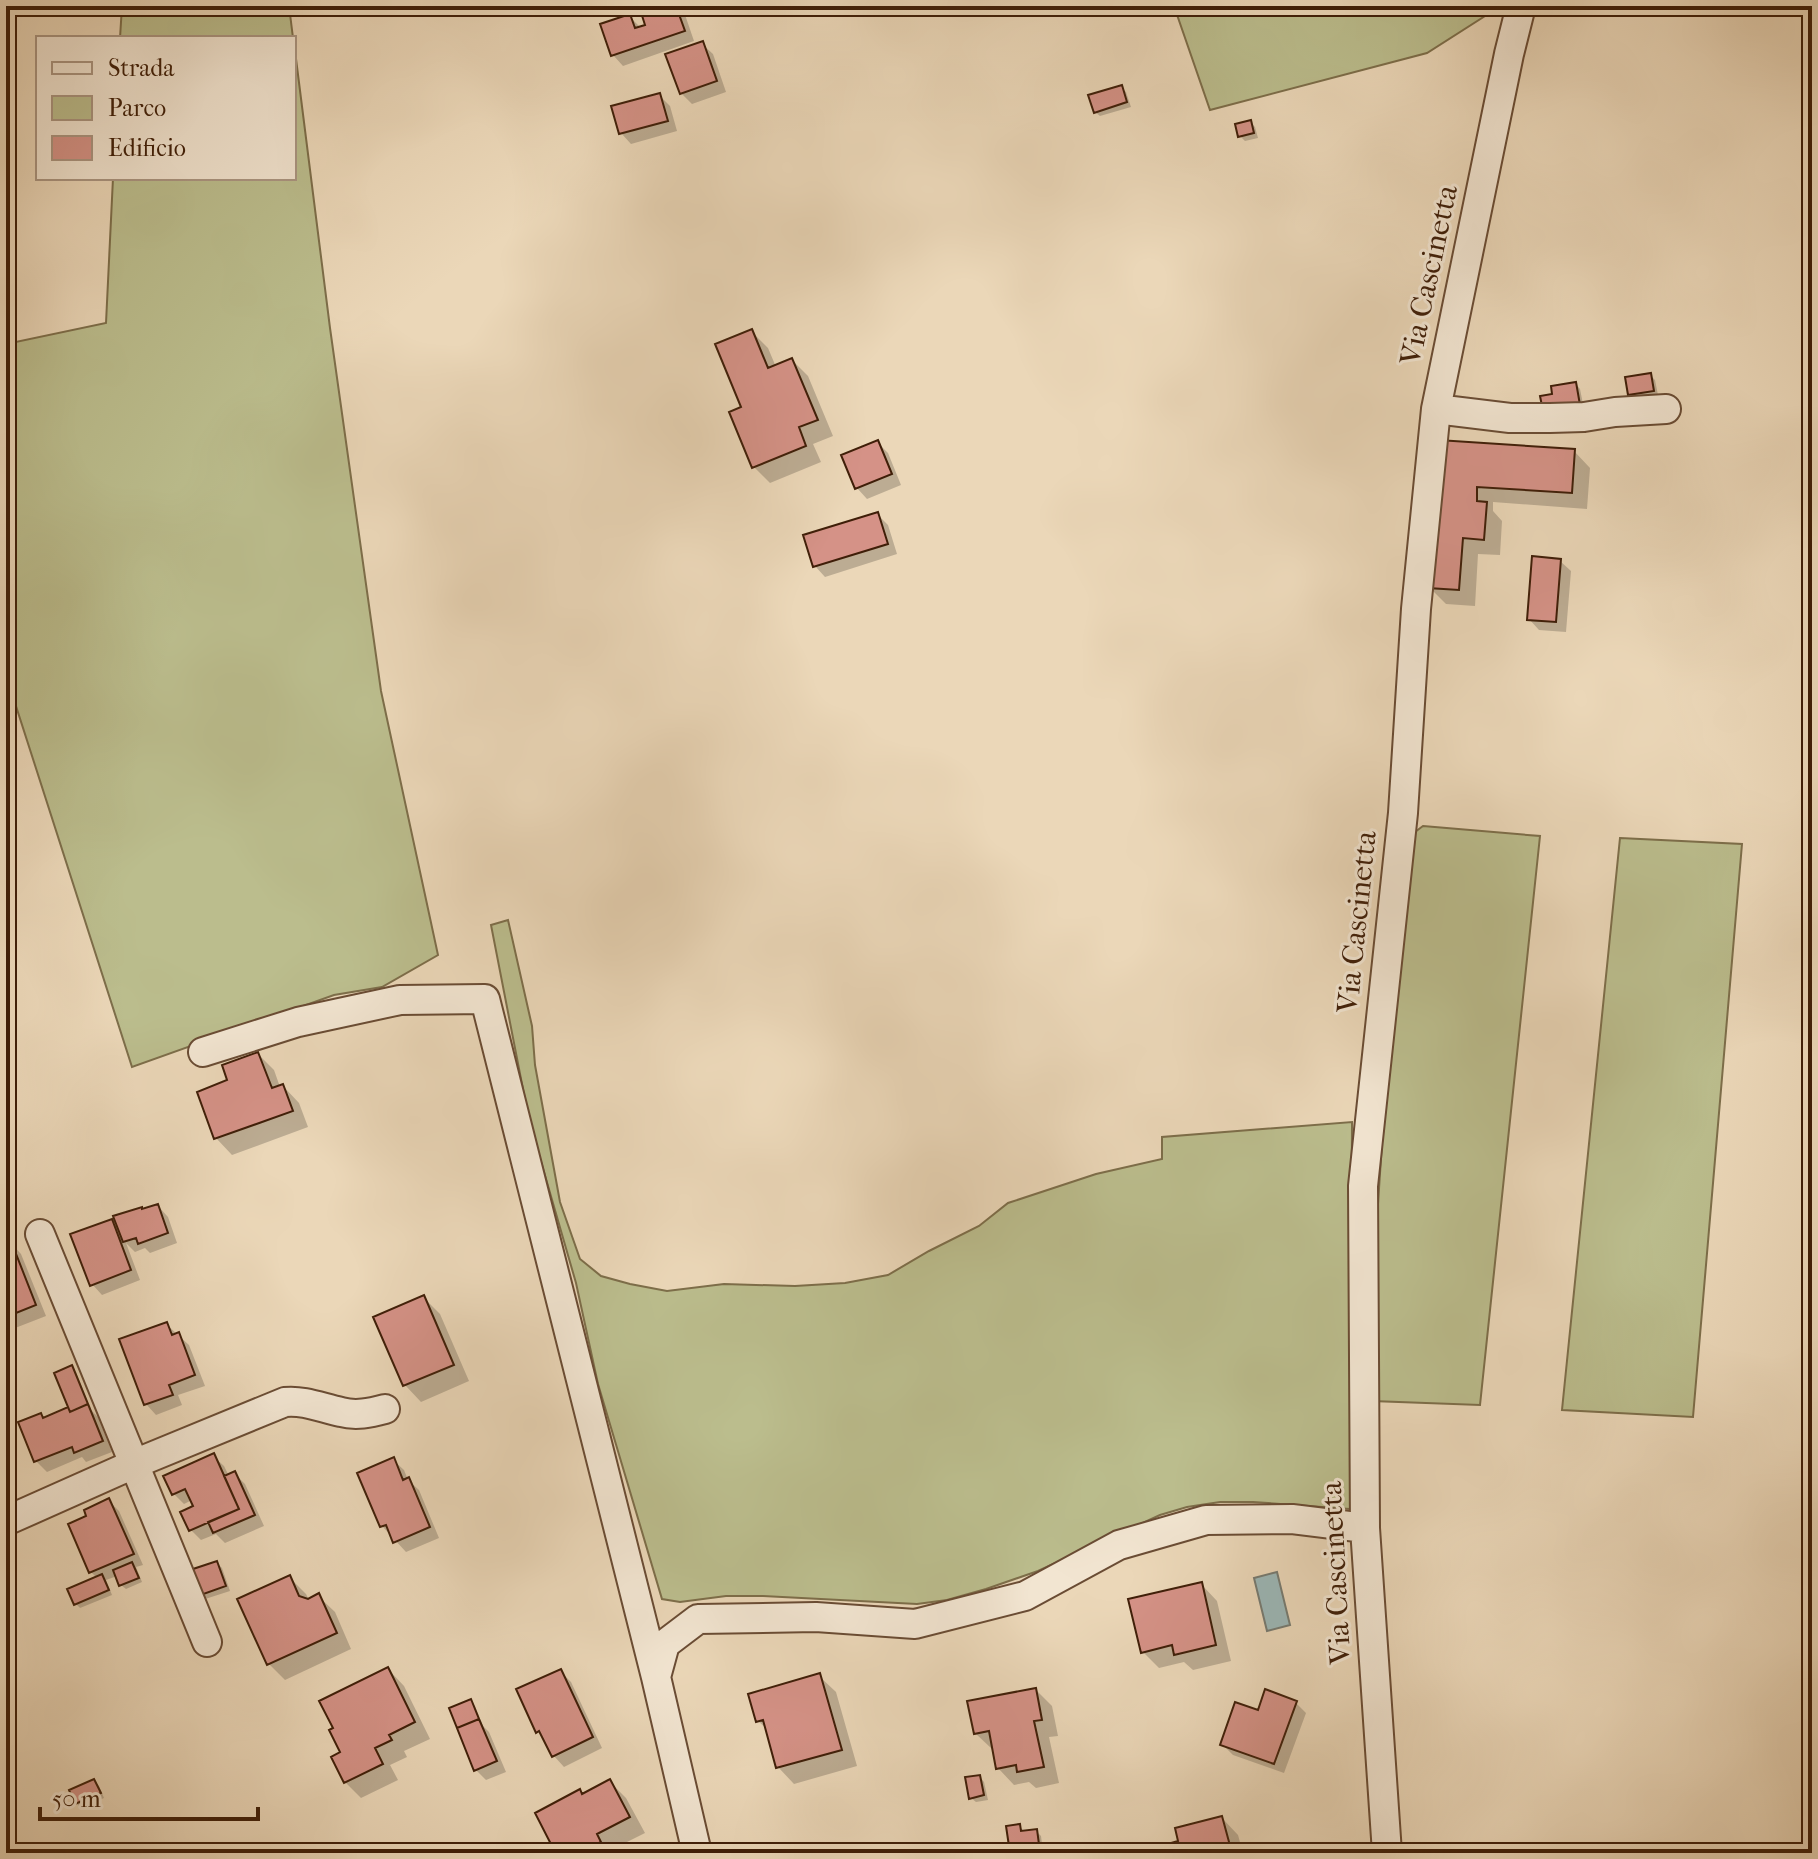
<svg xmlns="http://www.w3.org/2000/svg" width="1818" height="1859" font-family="'IM FELL French Canon',serif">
	<rect width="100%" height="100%" fill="#ebd7b8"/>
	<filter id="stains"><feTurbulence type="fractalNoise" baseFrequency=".0025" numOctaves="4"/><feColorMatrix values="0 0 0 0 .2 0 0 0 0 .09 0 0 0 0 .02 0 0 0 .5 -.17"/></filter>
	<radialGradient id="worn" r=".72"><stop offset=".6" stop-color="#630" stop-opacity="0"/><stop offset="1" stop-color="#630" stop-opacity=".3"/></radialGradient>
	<path fill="#bbbd8d" stroke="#7d6e4a" stroke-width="2" d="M 122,6 L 289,6 L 293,38 L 120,38 Z
		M 1174,6 L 1496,6 L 1496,9 L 1427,53 L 1210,110 Z
		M 294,43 L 330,328 L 381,691 L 438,955 L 382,987 L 334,995 L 132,1067 L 6,675 L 6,344 L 106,323 L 113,178 L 294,178 Z
		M 1423,826 L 1540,836 L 1480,1405 L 1372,1401 L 1372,1295 L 1382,1143 L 1415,832 Z
		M 1620,838 L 1742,844 L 1693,1417 L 1562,1410 Z
		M 508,920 L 532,1026 L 535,1065 L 560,1202 L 580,1259 L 601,1276 L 630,1284 L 667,1291 L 724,1284 L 795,1286 L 845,1283 L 888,1275 L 929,1251 L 979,1226 L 1008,1203 L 1096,1174 L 1162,1159 L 1162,1137 L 1352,1122 L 1350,1509 L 1253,1502 L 1220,1502 L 1187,1507 L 1160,1515 L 1038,1571 L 986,1589 L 947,1600 L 917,1604 L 763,1596 L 726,1596 L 680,1602 L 662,1599 L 598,1384 L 576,1283 L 529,1120 L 491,925 Z"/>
	<path fill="#9bb7b7" stroke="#767a71" stroke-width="2" d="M 1277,1572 L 1290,1625 L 1267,1631 L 1254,1578 Z"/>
	<path fill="#0003" d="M 641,6 L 682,6 L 694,41 L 623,66 L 613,55 L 630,17 L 641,28 L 648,26 Z
		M 702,44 L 713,54 L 726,92 L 692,104 L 681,93 Z
		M 1121,87 L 1126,92 L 1131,107 L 1100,116 L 1095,112 Z
		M 659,95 L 670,106 L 677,131 L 631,144 L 621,133 Z
		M 1250,122 L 1255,127 L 1258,138 L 1245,141 L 1240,136 Z
		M 752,332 L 768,348 L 776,367 L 792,360 L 808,376 L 833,436 L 813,444 L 821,462 L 770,483 L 754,467 L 744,408 Z
		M 1650,375 L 1655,380 L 1658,395 L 1634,399 L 1630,394 Z
		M 1576,384 L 1580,389 L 1584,409 L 1555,395 Z
		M 877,442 L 888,453 L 901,485 L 867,499 L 857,488 L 843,456 Z
		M 1440,442 L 1574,451 L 1590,468 L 1587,509 L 1493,502 L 1493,511 L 1502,521 L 1500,555 L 1478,554 L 1475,606 L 1446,604 L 1430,588 Z
		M 878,515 L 888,525 L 897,554 L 825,577 L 815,566 Z
		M 1560,561 L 1571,571 L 1566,632 L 1539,630 L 1529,619 Z
		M 258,1054 L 274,1070 L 280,1087 L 283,1086 L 299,1103 L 308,1127 L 232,1155 L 216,1138 L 230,1082 Z
		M 158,1206 L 168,1217 L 177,1243 L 150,1253 L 145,1248 L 135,1252 L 126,1243 L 140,1280 L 102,1295 L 92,1284 L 111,1221 L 121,1231 L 143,1211 Z
		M 11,1243 L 21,1254 L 46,1316 L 10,1330 L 6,1326 L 6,1245 Z
		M 424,1298 L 440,1314 L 469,1381 L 421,1402 L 405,1385 L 376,1318 Z
		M 166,1324 L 189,1345 L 205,1386 L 178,1395 L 182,1405 L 156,1415 L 146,1404 Z
		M 71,1368 L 76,1372 L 91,1410 L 98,1417 L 112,1452 L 86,1462 L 82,1457 L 47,1472 L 36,1461 L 21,1423 L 40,1415 L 45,1419 L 71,1408 Z
		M 213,1456 L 224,1466 L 229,1476 L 235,1474 L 245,1484 L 264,1526 L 225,1543 L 216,1534 L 201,1540 L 191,1530 L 196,1507 L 192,1500 L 184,1504 L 174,1494 Z
		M 393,1460 L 404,1470 L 408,1480 L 419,1490 L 439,1538 L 406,1552 L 382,1526 Z
		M 109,1501 L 119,1511 L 143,1565 L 136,1567 L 142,1582 L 126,1589 L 121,1585 L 117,1576 L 106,1580 L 112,1595 L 80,1608 L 76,1604 L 97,1578 L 91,1572 L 89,1517 Z
		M 217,1563 L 222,1568 L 230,1591 L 202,1600 L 197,1595 Z
		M 290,1578 L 306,1594 L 309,1600 L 318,1596 L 335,1612 L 351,1649 L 285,1680 L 268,1663 Z
		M 1201,1584 L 1217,1601 L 1231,1661 L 1193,1670 L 1184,1662 L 1159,1668 L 1143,1652 Z
		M 388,1669 L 404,1686 L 430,1739 L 404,1751 L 407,1757 L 390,1765 L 398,1780 L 361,1798 L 345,1782 L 342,1753 Z
		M 560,1671 L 571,1682 L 602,1748 L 564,1767 L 554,1756 L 545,1738 L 538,1731 Z
		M 819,1676 L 836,1692 L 857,1766 L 794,1784 L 778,1767 L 768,1730 L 758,1721 Z
		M 1036,1690 L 1052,1706 L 1058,1736 L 1049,1737 L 1059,1783 L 1036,1788 L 1029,1782 L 1014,1785 L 998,1768 L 994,1749 L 992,1749 L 975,1733 Z
		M 471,1701 L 475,1706 L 483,1726 L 489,1732 L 506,1772 L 486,1780 L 476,1770 Z
		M 1296,1703 L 1306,1713 L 1284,1773 L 1233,1755 L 1222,1744 L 1259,1713 Z
		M 980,1777 L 984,1782 L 988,1800 L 976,1802 L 971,1798 Z
		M 94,1781 L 99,1786 L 104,1798 L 81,1808 L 76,1803 Z
		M 610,1782 L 626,1798 L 645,1833 L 611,1850 L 613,1853 L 559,1853 L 557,1851 L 583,1796 Z
		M 1222,1818 L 1238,1835 L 1243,1853 L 1173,1853 Z
		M 6,1819 L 16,1842 L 6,1847 Z
		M 1019,1826 L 1024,1831 L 1036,1831 L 1041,1836 L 1043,1853 L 1012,1853 L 1008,1828 Z"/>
	<path fill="#d59287" stroke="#3f1e08" stroke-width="2" d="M 639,6 L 676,6 L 685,31 L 611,56 L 600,24 L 630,14 L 635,28 L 645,25 Z
		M 703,41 L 717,81 L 680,94 L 665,54 Z
		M 1122,85 L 1127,102 L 1094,113 L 1088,95 Z
		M 660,93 L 668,121 L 619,134 L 611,106 Z
		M 1251,120 L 1254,133 L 1238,137 L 1235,124 Z
		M 752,329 L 768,368 L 792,358 L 818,420 L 799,427 L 806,446 L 752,468 L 729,412 L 741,407 L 715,344 Z
		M 1651,373 L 1654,391 L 1628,395 L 1625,377 Z
		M 1576,382 L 1580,405 L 1543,411 L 1540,396 L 1552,394 L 1551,386 Z
		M 878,440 L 892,474 L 855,489 L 841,455 Z
		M 1438,440 L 1575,449 L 1572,493 L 1477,487 L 1477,501 L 1487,502 L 1484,540 L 1463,538 L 1459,590 L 1428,588 Z
		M 878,512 L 888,544 L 813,567 L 803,535 Z
		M 1532,556 L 1561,559 L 1556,622 L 1527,620 Z
		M 258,1052 L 272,1088 L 283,1084 L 293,1111 L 214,1139 L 197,1092 L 227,1080 L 222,1065 Z
		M 158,1204 L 168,1233 L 138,1244 L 136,1238 L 123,1242 L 113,1216 L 142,1207 L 142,1209 Z
		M 112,1219 L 131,1270 L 90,1286 L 70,1234 Z
		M 11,1241 L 36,1305 L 6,1317 L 6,1243 Z
		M 424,1295 L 454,1365 L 403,1386 L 373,1317 Z
		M 167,1322 L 172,1335 L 179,1332 L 195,1375 L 169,1385 L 173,1395 L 144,1405 L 119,1339 Z
		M 72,1365 L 88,1404 L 70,1412 L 54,1373 Z
		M 88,1404 L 103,1441 L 74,1453 L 72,1447 L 34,1462 L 18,1422 L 41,1413 L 43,1418 L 68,1407 L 70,1412 Z
		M 214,1453 L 239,1509 L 189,1531 L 180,1512 L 193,1506 L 185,1489 L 172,1495 L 163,1476 Z
		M 394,1457 L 403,1480 L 409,1477 L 430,1527 L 393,1543 L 386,1525 L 380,1527 L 357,1473 Z
		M 235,1471 L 255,1515 L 213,1533 L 208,1522 L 239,1509 L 224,1476 Z
		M 109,1498 L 134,1554 L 89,1573 L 68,1524 L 86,1516 L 84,1510 Z
		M 217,1561 L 226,1586 L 195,1597 L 187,1571 Z
		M 132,1562 L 139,1578 L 119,1586 L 113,1570 Z
		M 102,1574 L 109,1590 L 74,1605 L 67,1589 Z
		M 290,1575 L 299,1596 L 308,1599 L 319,1593 L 337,1633 L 267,1665 L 237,1599 Z
		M 1202,1582 L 1216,1645 L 1174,1655 L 1172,1645 L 1141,1653 L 1128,1599 Z
		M 388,1667 L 415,1722 L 389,1735 L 392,1740 L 375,1748 L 383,1764 L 344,1783 L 331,1757 L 340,1752 L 329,1730 L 333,1728 L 319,1701 Z
		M 561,1669 L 593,1737 L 552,1757 L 539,1731 L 536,1733 L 516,1689 Z
		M 820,1673 L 842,1750 L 776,1768 L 763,1720 L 756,1722 L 748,1694 Z
		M 1036,1688 L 1042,1720 L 1034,1721 L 1044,1767 L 1017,1772 L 1016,1765 L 996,1769 L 989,1731 L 974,1734 L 967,1701 Z
		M 1265,1689 L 1297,1701 L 1274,1764 L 1220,1745 L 1235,1702 L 1258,1710 Z
		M 471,1699 L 479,1719 L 457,1728 L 449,1708 Z
		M 479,1719 L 497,1761 L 474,1771 L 457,1728 Z
		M 980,1775 L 984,1795 L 969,1799 L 965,1777 Z
		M 94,1779 L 101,1793 L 75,1804 L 69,1790 Z
		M 610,1779 L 630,1817 L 597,1834 L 601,1842 L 579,1853 L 555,1852 L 535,1813 L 580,1789 L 582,1794 Z
		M 1222,1816 L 1232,1853 L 1171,1853 L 1168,1844 L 1178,1841 L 1175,1828 Z
		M 1020,1824 L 1021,1831 L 1037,1829 L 1040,1852 L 1010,1853 L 1006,1826 Z
		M 839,1846 L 840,1853 L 814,1853 L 813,1850 Z"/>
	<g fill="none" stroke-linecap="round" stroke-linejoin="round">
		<g stroke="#6a4c34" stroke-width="32">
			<path id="minor" d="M 1436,409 L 1510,418 L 1550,418 L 1584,417 L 1615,412 L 1666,409
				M 203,1052 L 298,1022 L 400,1000 L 485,999 L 656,1677
				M 40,1234 L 207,1642
				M 6,1521 L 134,1464 L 285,1402 C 304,1400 322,1408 341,1412 C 356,1416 370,1413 385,1409
				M 697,1853 L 656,1677 L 665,1644 L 698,1619 L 816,1617 L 915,1624 L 1025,1596 L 1119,1545 L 1206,1520 L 1292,1519 L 1365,1528
				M 1387,1853 L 1365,1528 L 1363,1186 L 1403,813 L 1416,609 L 1436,409 L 1509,54 L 1521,6"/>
		</g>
		<use href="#minor" stroke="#f2e5d1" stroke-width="28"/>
	</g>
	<g text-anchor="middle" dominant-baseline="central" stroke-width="6" stroke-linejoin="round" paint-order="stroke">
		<g font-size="30" fill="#3f1e08" stroke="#f2e5d1">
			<text transform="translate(1429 275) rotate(-78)">Via Cascinetta</text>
			<text transform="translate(1357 922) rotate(-84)">Via Cascinetta</text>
			<text transform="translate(1336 1573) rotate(-93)">Via Cascinetta</text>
		</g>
	</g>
	<rect width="1818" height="1859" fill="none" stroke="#ebd7b8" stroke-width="32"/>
	<rect x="8" y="8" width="1802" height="1843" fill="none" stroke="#3f1e08" stroke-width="4"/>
	<rect x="16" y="16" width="1786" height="1827" fill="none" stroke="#3f1e08" stroke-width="2"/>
	<rect x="36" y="36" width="260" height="144" fill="#f2e5d1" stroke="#aa9581" stroke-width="2"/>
	<rect x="52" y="62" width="40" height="12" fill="#f2e5d1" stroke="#aa9581" stroke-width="2"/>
	<text x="108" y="76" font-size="24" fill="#3f1e08">Strada</text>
	<rect x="52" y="96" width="40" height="24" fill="#bbbd8d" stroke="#aa9581" stroke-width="2"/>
	<text x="108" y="116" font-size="24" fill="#3f1e08">Parco</text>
	<rect x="52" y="136" width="40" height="24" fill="#d59287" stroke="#aa9581" stroke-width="2"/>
	<text x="108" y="156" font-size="24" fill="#3f1e08">Edificio</text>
	<path d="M40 1807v12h218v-12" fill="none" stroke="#3f1e08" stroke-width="4"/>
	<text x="52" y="1807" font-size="24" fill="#3f1e08" stroke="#f2e5d1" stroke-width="6" paint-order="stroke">50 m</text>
	<rect width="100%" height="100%" filter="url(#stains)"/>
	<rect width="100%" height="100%" fill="url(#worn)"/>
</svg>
